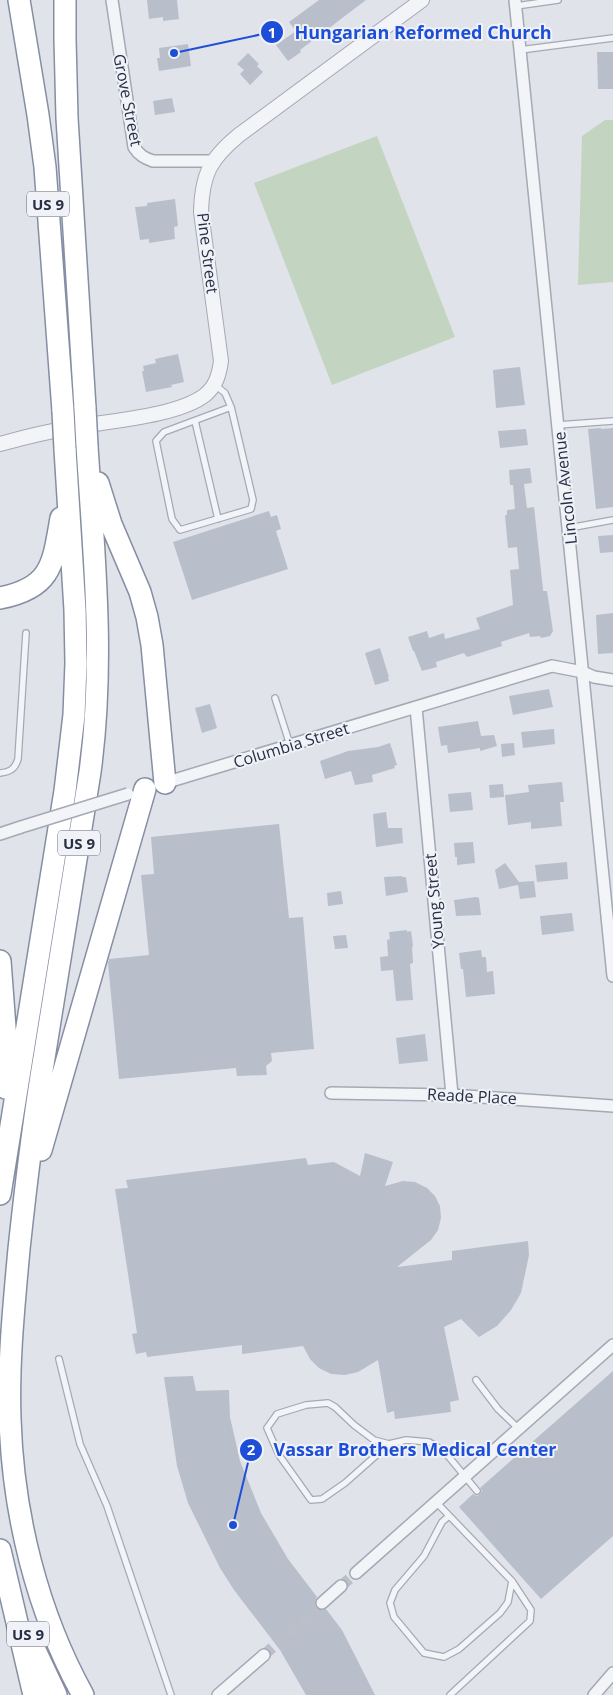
<svg xmlns="http://www.w3.org/2000/svg" width="613" height="1695" font-family="'Open Sans',sans-serif">
	<rect width="100%" height="100%" fill="#e0e3ea"/>
	<path fill="#c3d5c0" d="M 605,120 L 613,120 L 613,282 L 578,285 L 582,136 Z
		M 377,136 L 455,337 L 332,385 L 254,183 Z"/>
	<path fill="#b9becb" d="M 147,0 L 177,0 L 179,19 L 163,21 L 163,17 L 149,19 Z
		M 319,0 L 366,0 L 300,50 L 301,52 L 288,61 L 276,45 L 296,31 L 289,22 Z
		M 188,44 L 191,66 L 159,71 L 157,58 L 160,58 L 159,48 Z
		M 597,52 L 613,52 L 613,89 L 598,89 Z
		M 248,53 L 259,64 L 257,66 L 263,72 L 250,85 L 240,74 L 244,70 L 237,64 Z
		M 172,98 L 175,112 L 155,115 L 153,101 Z
		M 175,199 L 178,226 L 174,227 L 175,239 L 149,243 L 149,239 L 140,240 L 135,207 L 147,206 L 147,203 Z
		M 178,354 L 184,382 L 171,385 L 172,387 L 146,392 L 142,371 L 144,371 L 143,366 L 156,363 L 155,359 Z
		M 520,367 L 525,405 L 496,408 L 493,370 Z
		M 601,428 L 601,429 L 613,428 L 613,507 L 596,509 L 588,429 Z
		M 526,429 L 528,445 L 500,448 L 498,431 Z
		M 530,468 L 532,483 L 524,484 L 527,508 L 534,507 L 543,589 L 543,591 L 547,591 L 553,631 L 550,636 L 541,638 L 540,636 L 530,637 L 529,633 L 501,642 L 502,646 L 467,657 L 464,653 L 436,662 L 437,667 L 422,671 L 414,651 L 413,651 L 408,637 L 427,631 L 429,638 L 444,633 L 445,639 L 480,629 L 476,618 L 513,605 L 510,570 L 519,569 L 517,547 L 508,548 L 505,515 L 507,515 L 507,510 L 515,509 L 513,485 L 510,485 L 509,470 Z
		M 269,511 L 271,517 L 277,515 L 281,529 L 276,531 L 288,569 L 192,600 L 173,542 Z
		M 613,535 L 613,552 L 600,553 L 598,536 Z
		M 613,613 L 613,653 L 598,654 L 596,615 Z
		M 380,648 L 389,677 L 388,677 L 389,681 L 375,685 L 365,653 Z
		M 549,689 L 553,707 L 513,715 L 509,696 Z
		M 210,704 L 217,728 L 202,733 L 195,708 Z
		M 478,721 L 481,736 L 494,735 L 497,746 L 480,751 L 480,748 L 448,753 L 447,745 L 441,746 L 438,727 Z
		M 554,729 L 555,744 L 523,748 L 521,732 Z
		M 390,743 L 397,765 L 394,766 L 395,768 L 372,775 L 373,782 L 355,785 L 351,771 L 325,779 L 320,761 L 348,751 L 378,747 Z
		M 514,743 L 515,755 L 502,757 L 501,744 Z
		M 562,782 L 564,802 L 560,802 L 562,826 L 531,829 L 531,822 L 508,825 L 505,795 L 529,792 L 528,785 Z
		M 503,784 L 504,797 L 490,798 L 489,785 Z
		M 471,792 L 473,810 L 450,812 L 448,794 Z
		M 386,812 L 388,828 L 402,828 L 403,843 L 376,847 L 373,814 Z
		M 279,824 L 289,918 L 303,917 L 314,1049 L 271,1053 L 272,1061 L 266,1066 L 267,1075 L 237,1076 L 236,1068 L 119,1079 L 108,963 L 109,959 L 149,955 L 141,875 L 154,874 L 151,837 Z
		M 473,842 L 475,863 L 457,865 L 457,857 L 455,857 L 454,843 Z
		M 567,862 L 568,879 L 537,882 L 535,865 Z
		M 505,863 L 519,882 L 534,881 L 536,897 L 520,899 L 518,885 L 499,889 L 495,870 Z
		M 402,876 L 402,877 L 406,877 L 408,892 L 386,896 L 384,877 Z
		M 341,891 L 343,904 L 328,906 L 327,893 Z
		M 476,897 L 479,898 L 481,915 L 456,916 L 454,900 Z
		M 572,913 L 574,931 L 542,935 L 540,916 Z
		M 407,930 L 407,932 L 411,931 L 413,946 L 412,947 L 413,963 L 410,964 L 413,1000 L 396,1001 L 393,970 L 381,971 L 380,957 L 388,956 L 387,940 L 390,939 L 389,932 Z
		M 346,935 L 348,948 L 335,949 L 333,936 Z
		M 481,950 L 482,957 L 486,957 L 487,972 L 493,971 L 495,994 L 466,997 L 463,969 L 461,969 L 459,953 Z
		M 425,1034 L 428,1061 L 399,1064 L 396,1038 Z
		M 365,1153 L 393,1162 L 385,1186 L 403,1181 L 415,1182 L 427,1188 L 435,1196 L 440,1206 L 441,1218 L 438,1230 L 431,1240 L 397,1267 L 452,1260 L 452,1251 L 528,1241 L 529,1255 L 521,1293 L 511,1310 L 497,1326 L 479,1337 L 461,1319 L 444,1327 L 459,1400 L 450,1402 L 451,1412 L 395,1419 L 394,1411 L 387,1413 L 378,1360 L 358,1372 L 345,1375 L 331,1374 L 319,1368 L 310,1359 L 303,1346 L 242,1354 L 242,1345 L 147,1357 L 146,1352 L 136,1354 L 132,1334 L 137,1333 L 115,1189 L 128,1188 L 126,1180 L 306,1158 L 308,1165 L 334,1162 L 360,1176 Z
		M 613,1371 L 613,1536 L 541,1599 L 459,1507 L 473,1494 L 477,1496 L 480,1494 L 482,1491 L 480,1488 Z
		M 193,1376 L 196,1391 L 229,1390 L 230,1417 L 240,1461 L 261,1513 L 288,1559 L 317,1597 L 315,1601 L 316,1608 L 320,1610 L 326,1609 L 342,1630 L 375,1695 L 306,1695 L 280,1650 L 234,1590 L 220,1568 L 188,1503 L 177,1466 L 164,1377 Z"/>
	<g fill="none" stroke-linecap="round" stroke-linejoin="round">
		<path stroke="#bbbfc9" stroke-width="11" stroke-dasharray="11 5.5" stroke-linecap="butt" d="M 341,1586 L 356,1573
			M 264,1655 L 322,1603"/>
		<g stroke="#a4a9b5" stroke-width="8">
			<path id="service" d="M 516,6 L 558,0
				M 520,50 L 613,38
				M 215,385 L 225,393 L 231,407 L 253,500 L 251,509 L 180,530 L 172,519 L 156,441 L 164,432 L 231,407
				M 195,421 L 218,519
				M 558,425 L 613,421
				M 569,528 L 613,520
				M 275,698 L 290,745
				M 0,773 C 10,772 15,769 18,759 L 26,633
				M 59,1359 L 80,1444 L 107,1506 L 171,1695
				M 476,1380 L 498,1409 L 519,1429
				M 389,1444 L 345,1483 L 322,1499 L 311,1500 L 279,1455 L 267,1428 L 277,1414 L 306,1405 L 328,1403 L 335,1407 L 354,1425 L 374,1440 L 389,1444 L 406,1440 L 429,1442 L 444,1451 L 477,1491
				M 436,1502 L 512,1581 L 508,1602 L 500,1613 L 459,1649 L 444,1657 L 424,1653 L 394,1617 L 390,1603 L 395,1590 L 424,1556 L 442,1522 L 449,1516
				M 450,1695 L 530,1621 L 531,1610 L 512,1581"/>
		</g>
		<g stroke="#a4a9b5" stroke-width="14">
			<path id="minor" d="M 112,0 L 134,147 C 139,155 144,158 153,161 L 213,161
				M 515,0 L 613,976
				M 416,707 L 452,1095
				M 161,784 L 552,666 L 583,672 L 594,677 L 613,680
				M 0,834 L 21,827
				M 331,1093 L 452,1095 L 613,1106
				M 356,1573 L 613,1345
				M 322,1603 L 341,1586
				M 218,1695 L 264,1655
				M 594,1695 L 613,1673"/>
		</g>
		<g stroke="#a4a9b5" stroke-width="16">
			<path id="tertiary" d="M 0,444 C 25,437 50,431 75,427 C 110,421 178,416 205,395 C 216,386 219,375 221,361 L 201,212 C 202,174 210,159 239,135 L 422,0"/>
		</g>
		<g stroke="#858ea3" stroke-width="24">
			<path id="motorway" d="M 19,0 L 38,115 L 45,167 L 63,411
				M 65,0 L 65,39 L 67,118 L 85,408
				M 98,483 L 111,524 L 140,592 L 147,617 L 152,645 L 165,783
				M 0,598 C 52,588 53,564 61,518
				M 0,961 L 6,1041 L 6,1088
				M 41,1150 L 145,789
				M 0,1194 L 65,791 L 74,715 L 76,663 L 75,610 L 65,449
				M 0,1550 L 34,1695
				M 32,1644 L 56,1695
				M 83,1695 C 37,1612 13,1514 10,1419 C 8,1362 14,1305 19,1249 C 26,1183 34,1117 45,1052 C 60,958 75,865 90,772 C 105,661 94,556 87,446"/>
		</g>
		<use href="#service" stroke="#f3f4f8" stroke-width="5.5"/>
		<use href="#minor" stroke="#f3f4f8" stroke-width="11"/>
		<use href="#tertiary" stroke="#f3f4f8" stroke-width="14"/>
		<use href="#motorway" stroke="#fff" stroke-width="21"/>
		<g stroke="#a4a9b5" stroke-width="14" stroke-linecap="butt">
			<path id="minor-bridge" d="M 21,827 L 128,794"/>
		</g>
		<g stroke="#858ea3" stroke-width="24" stroke-linecap="butt">
			<path id="motorway-bridge" d="M 85,408 L 87,446
				M 63,411 L 65,449"/>
		</g>
		<use href="#minor-bridge" stroke="#f3f4f8" stroke-width="11"/>
		<use href="#motorway-bridge" stroke="#fff" stroke-width="21"/>
	</g>
	<g text-anchor="middle" dominant-baseline="central" stroke-width="4" stroke-linejoin="round" paint-order="stroke">
		<g fill="#f0f2f8" stroke="#636a7a" stroke-width="1">
			<rect x="27" y="191.5" width="42" height="25" rx="4"/>
			<rect x="58" y="830.5" width="42" height="25" rx="4"/>
			<rect x="7" y="1621.5" width="42" height="25" rx="4"/>
		</g>
		<g font-size="15" font-weight="bold" fill="#262f44">
			<text x="48" y="204">US 9</text>
			<text x="79" y="843">US 9</text>
			<text x="28" y="1634">US 9</text>
		</g>
		<g font-size="16" fill="#262f44" stroke="#f0f2f8">
			<text transform="translate(128 100) rotate(79)">Grove Street</text>
			<text transform="translate(208 253) rotate(83)">Pine Street</text>
			<text transform="translate(565 488) rotate(-96)">Lincoln Avenue</text>
			<text transform="translate(291 745) rotate(-17)">Columbia Street</text>
			<text transform="translate(434 901) rotate(-95)">Young Street</text>
			<text transform="translate(472 1096) rotate(3)">Reade Place</text>
		</g>
	</g>
	<path fill="none" stroke="#1d4ed8" stroke-width="2" d="M174 53L272 32M233 1525L251 1450"/>
	<g fill="#1d4ed8" stroke="#f0f2f8" stroke-width="2">
		<circle cx="174" cy="53" r="5"/>
		<circle cx="233" cy="1525" r="5"/>
		<circle cx="272" cy="32" r="12"/>
		<circle cx="251" cy="1450" r="12"/>
	</g>
	<g font-size="15" text-anchor="middle" font-weight="bold" fill="#fff">
		<text x="272" y="38">1</text>
		<text x="251" y="1455">2</text>
	</g>
	<g font-size="18" text-anchor="middle" font-weight="bold" fill="#1d4ed8" stroke="#f0f2f8" stroke-width="4" stroke-linejoin="round" paint-order="stroke">
		<text x="423" y="39">Hungarian Reformed Church</text>
		<text x="415" y="1456">Vassar Brothers Medical Center</text>
	</g>
</svg>
